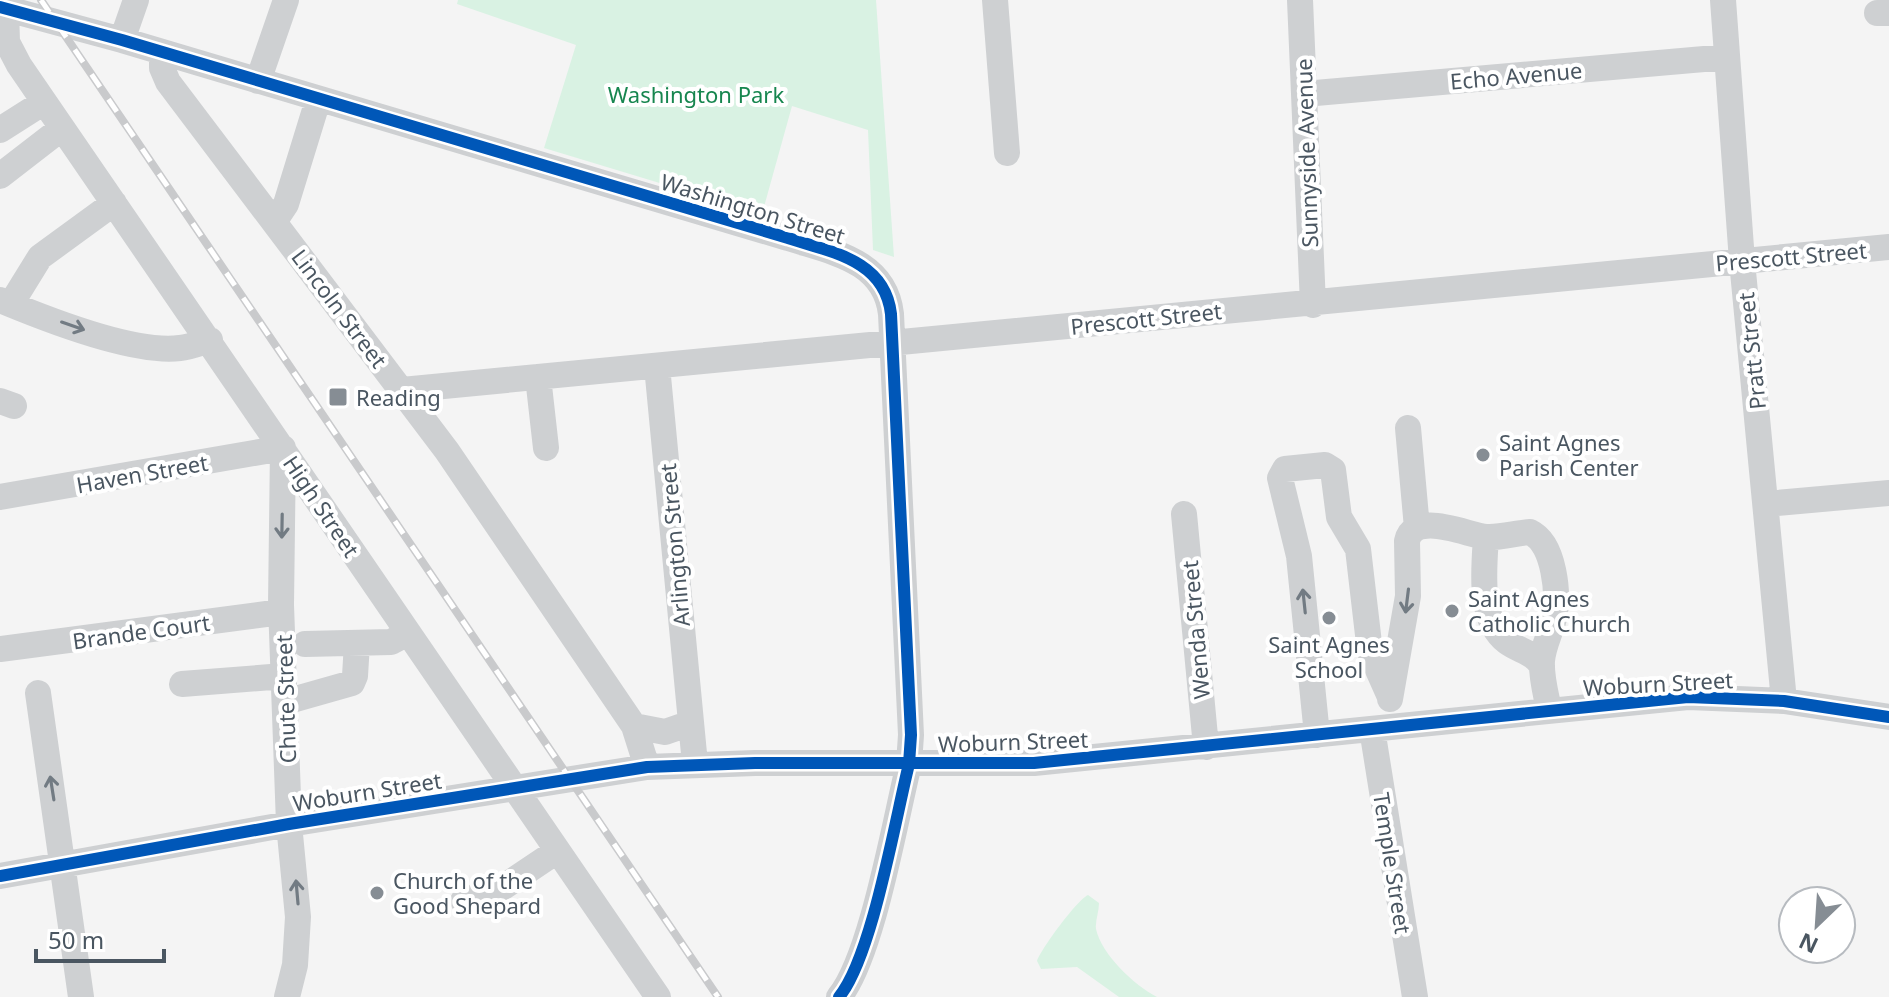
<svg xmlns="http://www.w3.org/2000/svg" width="1889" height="997" font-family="'Noto Sans',sans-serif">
	<rect width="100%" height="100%" fill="#f4f4f4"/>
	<path fill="#d9f2e3" d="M 458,0 L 876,0 L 894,257 L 873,250 L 868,130 L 792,106 L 762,214 L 544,148 L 576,45 L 457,4 Z
		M 1088,895 L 1099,903 C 1099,912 1095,921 1096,929 C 1102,955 1134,985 1157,997 L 1119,997 L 1077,967 L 1041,969 L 1037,961 C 1041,949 1077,900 1088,895 Z"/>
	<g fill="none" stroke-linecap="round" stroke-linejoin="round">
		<path stroke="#ced0d2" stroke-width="26" d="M 995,0 L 1007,153
			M 1300,0 L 1313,305
			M 1723,0 L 1742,261 L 1784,701
			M 0,7 L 122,40 L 788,238 C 831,252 885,260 891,314 L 911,735 L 909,764 C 895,820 872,957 839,997
			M 6,9 L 7,42 L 19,65 L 658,997
			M 1877,13 L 1889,13
			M 122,40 L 136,0
			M 162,53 L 162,68 L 168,82 L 447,451 L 634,726 L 647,767
			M 258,81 L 286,0
			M 1304,94 L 1727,57
			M 0,130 L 44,102
			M 0,176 L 62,128
			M 274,222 L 286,204 L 318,100
			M 0,300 C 43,318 134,354 180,348 C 190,347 200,343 210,340
			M 11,304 L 40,257 L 114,203
			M 657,366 L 695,764
			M 538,377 L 546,448
			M 402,390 L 1889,247
			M 0,401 L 14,406
			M 1408,428 L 1417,528
			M 0,497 L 283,448 L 281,605 L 289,824 L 298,917 L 295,965 L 287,997
			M 1766,504 L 1889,493
			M 1184,514 L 1206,747
			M 1486,537 C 1484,569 1478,620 1507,642 C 1519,651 1534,652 1542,666
			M 305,644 L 391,642 L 408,633
			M 0,649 L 281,612
			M 182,684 L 284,676
			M 38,693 L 81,997
			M 1390,699 L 1408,596 L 1407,541 C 1414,510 1467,535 1486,537 C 1500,538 1516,533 1530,532 C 1555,544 1559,595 1554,618 C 1551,632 1543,646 1542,661 C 1541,677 1546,694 1549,710
			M 285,702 L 352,683 L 355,676 L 357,643
			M 634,726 L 665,732 L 691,723
			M 1372,729 L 1415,997
			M 1317,735 L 1299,556 L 1280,478 L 1285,469 L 1325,465 L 1333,470 L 1339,517 L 1358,549 L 1370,652 L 1390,697
			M 0,876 L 289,824 L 647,767 L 755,763 L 1034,763 L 1688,697 L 1784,701 L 1889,717
			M 463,901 L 502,888 L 557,851"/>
		<g stroke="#c9cacc" stroke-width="8">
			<path id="rail" d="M 41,0 L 718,997"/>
		</g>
		<use href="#rail" stroke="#fff" stroke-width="5" stroke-dasharray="15" stroke-linecap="butt"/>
		<g stroke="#fff" stroke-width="17">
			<path id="cycleway" d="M 0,7 L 122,40 L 788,238 C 831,252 885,260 891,314 L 911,735 L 909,764 C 895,820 872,957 839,997
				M 0,876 L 289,824 L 647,767 L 755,763 L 1034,763 L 1688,697 L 1784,701 L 1889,717"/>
		</g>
		<use href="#cycleway" stroke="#0057b8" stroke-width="12"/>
	</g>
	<defs><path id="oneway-shaft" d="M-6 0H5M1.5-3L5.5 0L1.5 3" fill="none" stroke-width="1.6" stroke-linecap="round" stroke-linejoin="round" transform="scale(2)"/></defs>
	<g stroke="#727b83">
		<use href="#oneway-shaft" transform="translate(73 326) rotate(19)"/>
		<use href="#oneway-shaft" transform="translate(282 526) rotate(91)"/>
		<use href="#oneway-shaft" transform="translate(1304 601) rotate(-96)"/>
		<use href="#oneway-shaft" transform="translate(1407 601) rotate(97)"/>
		<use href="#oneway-shaft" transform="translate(52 788) rotate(-99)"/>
		<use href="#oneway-shaft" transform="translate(297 892) rotate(-95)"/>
	</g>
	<g fill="#868d94" stroke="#fff" stroke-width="3">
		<rect x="328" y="387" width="20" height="20" rx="4"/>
		<circle cx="1483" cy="455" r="8"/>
		<circle cx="1452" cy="611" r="8"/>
		<circle cx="1329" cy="618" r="8"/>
		<circle cx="377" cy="893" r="8"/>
	</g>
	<g text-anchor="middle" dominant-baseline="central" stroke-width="8" stroke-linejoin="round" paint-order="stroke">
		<g font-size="22" fill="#4a5661" stroke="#fff">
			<text transform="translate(1516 75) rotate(-5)">Echo Avenue</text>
			<text transform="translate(1306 153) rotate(-92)">Sunnyside Avenue</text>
			<text transform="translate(753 208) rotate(17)">Washington Street</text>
			<text transform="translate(1791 256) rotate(-5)">Prescott Street</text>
			<text transform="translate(340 308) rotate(53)">Lincoln Street</text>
			<text transform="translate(1146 318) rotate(-6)">Prescott Street</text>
			<text transform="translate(1751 351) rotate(-96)">Pratt Street</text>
			<text transform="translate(142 473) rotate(-10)">Haven Street</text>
			<text transform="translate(322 506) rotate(56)">High Street</text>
			<text transform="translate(674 545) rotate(-95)">Arlington Street</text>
			<text transform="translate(1195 630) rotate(-95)">Wenda Street</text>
			<text transform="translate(141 631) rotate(-8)">Brande Court</text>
			<text transform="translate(1658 683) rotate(-3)">Woburn Street</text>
			<text transform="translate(285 699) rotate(-92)">Chute Street</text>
			<text transform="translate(1013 741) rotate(-2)">Woburn Street</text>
			<text transform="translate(367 791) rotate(-9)">Woburn Street</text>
			<text transform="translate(1393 863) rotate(81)">Temple Street</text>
		</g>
		<g font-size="22" fill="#17864f" stroke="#fff">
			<text x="696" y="94">Washington Park</text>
		</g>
		<g font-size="22" fill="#4a5661" stroke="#fff" text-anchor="start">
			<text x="356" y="397">Reading</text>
			<text x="1499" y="442">Saint Agnes<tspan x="1499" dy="25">Parish Center</tspan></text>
			<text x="1468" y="598">Saint Agnes<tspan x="1468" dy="25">Catholic Church</tspan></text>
			<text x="1329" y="644" text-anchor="middle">Saint Agnes<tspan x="1329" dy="25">School</tspan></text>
			<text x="393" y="880">Church of the<tspan x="393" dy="25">Good Shepard</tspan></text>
		</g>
	</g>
	<g transform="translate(1817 925) rotate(205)"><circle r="38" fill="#ffffff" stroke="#b7bbc0" stroke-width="2"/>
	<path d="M0-6L14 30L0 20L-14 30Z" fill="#868d94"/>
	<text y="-12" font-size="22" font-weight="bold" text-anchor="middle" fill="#4a5661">N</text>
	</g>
	<path d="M36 949v12h128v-12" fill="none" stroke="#4a5661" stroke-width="4"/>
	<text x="48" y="949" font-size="24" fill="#4a5661" stroke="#ffffff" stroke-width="6" paint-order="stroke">50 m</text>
</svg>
